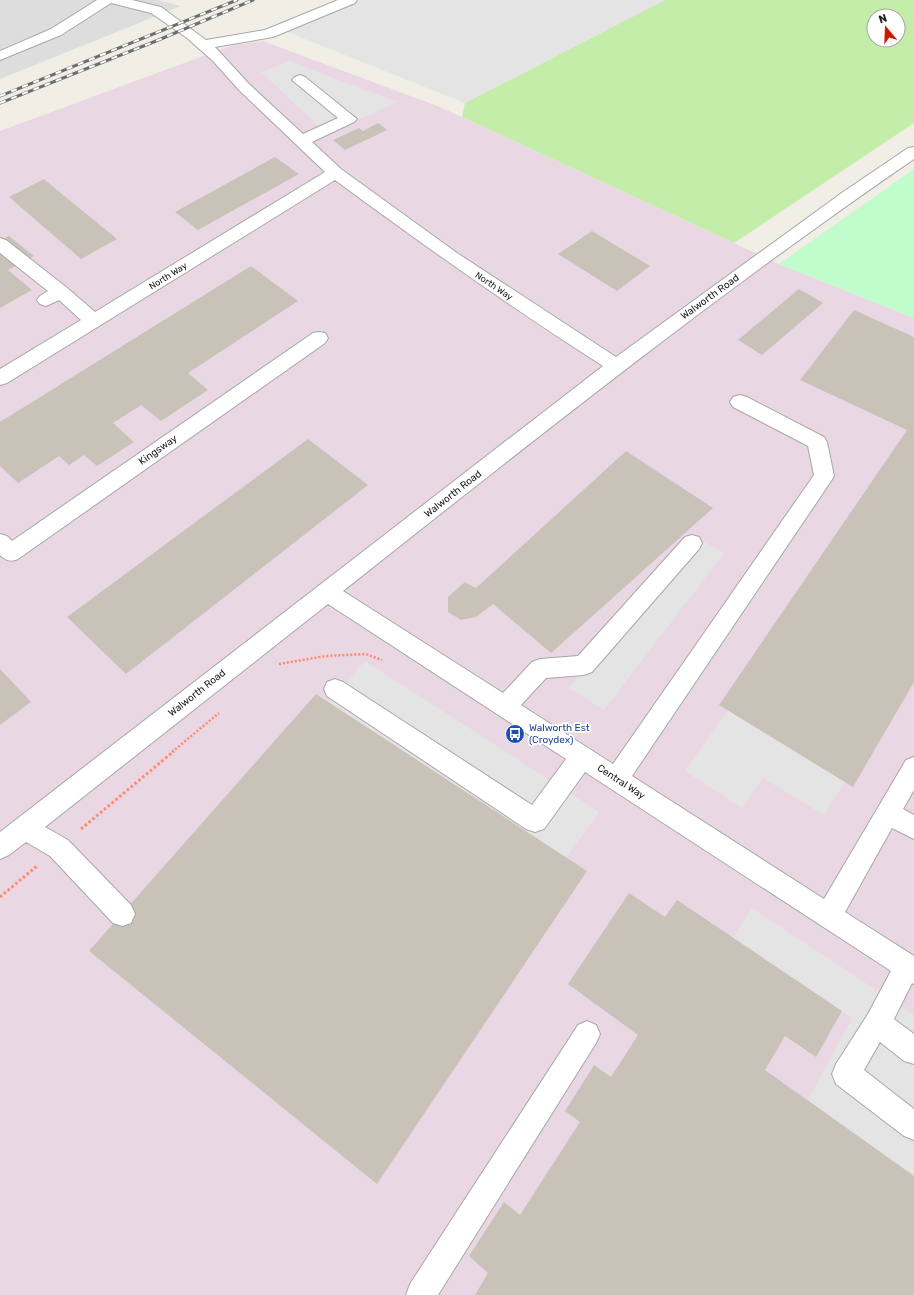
<svg xmlns="http://www.w3.org/2000/svg" width="914" height="1295" font-family="Rubik,sans-serif">
	<rect width="100%" height="100%" fill="#f1eee6"/>
	<path fill="#dedddd" d="M 0,0 L 157,0 L 181,6 L 0,79 Z"/>
	<path fill="#ead7e4" d="M 263,41 L 440,107 L 779,264 L 914,318 L 914,1295 L 0,1295 L 0,131 L 233,45 Z"/>
	<path fill="#c3eda9" fill-rule="evenodd" d="M 665,0 L 914,0 L 914,123 L 734,243 L 462,117 L 465,103 ZM 874,16 L 898,16 L 898,40 L 874,40 Z"/>
	<path fill="#c1fccd" d="M 914,169 L 914,318 L 779,264 Z"/>
	<path fill="#e4e4e4" d="M 346,0 L 665,0 L 465,103 L 280,29 Z
		M 289,61 L 397,102 L 327,134 L 261,72 Z
		M 690,534 L 724,553 L 604,710 L 569,688 Z
		M 365,661 L 599,812 L 566,858 L 329,702 Z
		M 728,710 L 845,782 L 824,815 L 763,778 L 742,808 L 685,771 Z
		M 752,908 L 914,1015 L 914,1176 L 808,1100 L 852,1018 L 733,938 Z"/>
	<path fill="#c9c2b8" d="M 378,123 L 387,130 L 345,150 L 333,140 L 359,128 L 363,131 Z
		M 275,157 L 299,174 L 198,230 L 175,212 Z
		M 44,179 L 57,190 L 117,239 L 81,259 L 9,197 Z
		M 592,231 L 650,266 L 617,291 L 558,254 Z
		M 9,236 L 34,256 L 8,270 L 32,290 L 0,308 L 0,241 Z
		M 251,266 L 298,301 L 188,373 L 208,390 L 161,421 L 141,405 L 113,423 L 134,442 L 97,466 L 84,455 L 69,465 L 59,456 L 18,483 L 0,466 L 0,422 Z
		M 799,289 L 823,303 L 762,355 L 738,340 Z
		M 854,310 L 914,337 L 914,682 L 853,787 L 719,705 L 907,430 L 800,380 Z
		M 308,439 L 368,485 L 126,674 L 67,617 Z
		M 626,451 L 713,508 L 551,653 L 493,604 L 476,617 L 461,620 L 448,612 L 448,597 L 465,582 L 476,588 Z
		M 0,669 L 31,702 L 0,725 Z
		M 316,694 L 587,871 L 377,1184 L 89,951 Z
		M 629,893 L 665,917 L 677,900 L 842,1011 L 816,1057 L 785,1036 L 765,1070 L 914,1176 L 914,1295 L 475,1295 L 488,1273 L 469,1256 L 504,1202 L 520,1215 L 580,1122 L 565,1111 L 594,1065 L 611,1077 L 638,1035 L 568,984 Z"/>
	<g fill="none" stroke-linecap="round" stroke-linejoin="round">
		<g stroke="#a7a7a7" stroke-width="2">
			<path id="minor" d="M 97,0 L 132,0 L 161,7 L 206,40 L 265,30 L 338,0 L 357,0 L 355,3 L 273,37 L 215,47 L 249,84 L 303,134 L 338,118 L 292,80 L 295,77 L 300,75 L 305,77 L 357,119 L 354,122 L 312,142 L 341,169 L 457,253 L 616,357 L 843,192 L 908,148 L 914,147 L 914,159 C 717,294 530,443 343,591 L 503,693 L 532,662 L 540,659 L 578,656 L 685,537 L 692,535 L 699,537 L 702,543 L 699,549 L 592,672 L 584,675 L 546,678 L 521,705 L 613,764 L 814,475 L 808,446 L 733,407 L 730,402 L 733,397 L 740,395 L 747,397 L 824,437 L 827,442 L 834,476 L 831,481 L 632,776 L 824,899 L 906,760 L 914,757 L 914,790 L 903,809 L 914,815 L 914,839 L 892,828 L 845,912 L 914,956 L 914,984 L 912,983 L 894,1019 L 914,1034 L 914,1064 L 904,1061 L 880,1042 L 864,1070 L 914,1109 L 914,1140 L 904,1136 L 836,1084 L 832,1074 L 836,1064 L 868,1014 L 891,971 L 585,772 L 544,829 L 535,832 L 526,829 L 327,696 L 324,689 L 327,682 L 335,679 L 343,682 L 532,805 L 566,759 L 328,604 L 45,827 L 68,840 L 131,905 L 135,914 L 131,923 L 122,926 L 113,923 L 50,856 L 26,842 L 9,855 L 0,859 L 0,832 L 603,366 C 511,307 423,245 335,180 L 7,383 L 0,385 L 0,369 L 81,320 L 59,300 L 46,306 L 40,304 L 37,300 L 40,296 L 48,291 L 0,253 L 0,238 L 6,240 L 66,287 L 95,312 L 325,172 L 239,90 L 214,62 L 187,38 L 151,13 L 111,3 L 61,35 L 0,60 L 0,51 L 51,29 Z
				M 319,332 L 325,333 L 328,338 L 325,343 L 18,559 C 11,562 6,561 0,555 L 0,534 L 7,536 L 12,541 L 313,333 Z
				M 587,1021 L 596,1025 L 600,1034 L 596,1043 L 438,1295 L 406,1295 L 410,1284 L 578,1025 Z"/>
		</g>
		<path stroke="#ff8968" stroke-width="2.5" stroke-dasharray="2 2" stroke-linecap="butt" d="M 279,664 L 326,656 L 366,654 L 382,660
			M 172,752 L 219,713"/>
		<path stroke="#ff8968" stroke-width="3" stroke-dasharray="2.5 2.5" stroke-linecap="butt" d="M 81,829 L 174,751
			M 0,897 L 37,866"/>
		<use href="#minor" fill="#fff" fill-rule="evenodd"/>
		<g stroke="#6e6e6e" stroke-width="3">
			<path id="rail" d="M 0,96 L 237,0
				M 0,103 L 156,41 L 253,0"/>
		</g>
		<use href="#rail" stroke="#fff" stroke-width="2" stroke-dasharray="6" stroke-linecap="butt"/>
	</g>
	<defs>
		<g id="bus-disc" transform="scale(1)"><circle r="9.5" fill="#1a4fb4" stroke="#fff"/><path d="M-5-6H5V4H4V6H2V4H-2V6H-4V4H-5ZM-3.5-4V0h7V-4ZM-3.5 1.2v1.5H-2V1.2ZM2 1.2v1.5H3.5V1.2Z" fill="#fff"/></g>
	</defs>
	<g fill-rule="evenodd">
		<use href="#bus-disc" x="515" y="734"/>
	</g>
	<g text-anchor="middle" dominant-baseline="central" stroke-width="3.5" stroke-linejoin="round" paint-order="stroke">
		<g font-size="9" fill="#202020" stroke="#fff">
			<text transform="translate(168 276) rotate(-32)">North Way</text>
			<text transform="translate(494 286) rotate(34)">North Way</text>
		</g>
		<g font-size="10" fill="#202020" stroke="#fff">
			<text transform="translate(710 297) rotate(-36)">Walworth Road</text>
			<text transform="translate(158 450) rotate(-35)">Kingsway</text>
			<text transform="translate(453 494) rotate(-38)">Walworth Road</text>
			<text transform="translate(197 693) rotate(-38)">Walworth Road</text>
			<text transform="translate(621 782) rotate(33)">Central Way</text>
		</g>
		<g font-size="10" fill="#164399" stroke="#fff" text-anchor="start">
			<text x="529" y="728">Walworth Est<tspan x="529" dy="12">(Croydex)</tspan></text>
		</g>
	</g>
	<g transform="translate(886 28) rotate(341)"><circle r="19" fill="#ffffff" stroke="#a6a6a6"/>
	<path d="M0-3L7 15L0 10L-7 15Z" fill="#cf1800"/>
	<text y="-6" font-size="11" font-weight="bold" text-anchor="middle" fill="#202020">N</text>
	</g>
</svg>
